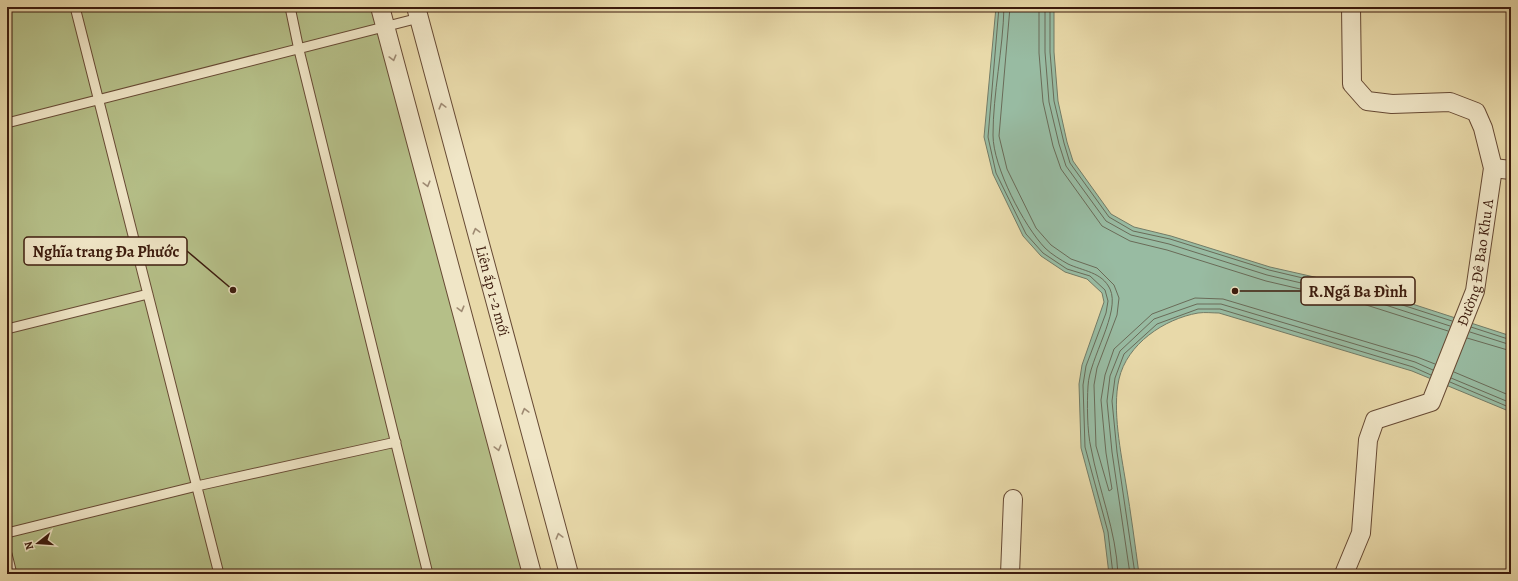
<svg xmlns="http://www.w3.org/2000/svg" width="1518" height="581" font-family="Alegreya,serif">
	<rect width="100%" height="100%" fill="#e8d9a9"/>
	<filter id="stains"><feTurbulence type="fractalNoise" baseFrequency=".005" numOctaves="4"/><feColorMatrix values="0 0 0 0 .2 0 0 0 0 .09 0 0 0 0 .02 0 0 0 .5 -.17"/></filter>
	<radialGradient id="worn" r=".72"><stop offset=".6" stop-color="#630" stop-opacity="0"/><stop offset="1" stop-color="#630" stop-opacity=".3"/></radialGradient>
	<path fill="#b5bf88" stroke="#786d4a" d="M 7,7 L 388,7 L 531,574 L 7,574 Z"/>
	<path fill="#98bba2" stroke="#737b66" d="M 996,7 L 1054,7 L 1054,52 L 1058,101 L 1067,142 L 1073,161 L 1111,214 L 1134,227 L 1171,236 L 1270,267 L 1363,288 L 1511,336 L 1511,412 L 1412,371 L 1219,313 C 1213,313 1205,312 1198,313 C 1164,319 1127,344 1119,379 C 1112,410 1121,453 1126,484 C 1131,514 1135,544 1139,574 L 1109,574 L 1104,533 L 1081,448 L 1079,384 L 1082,365 L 1104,302 L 1102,293 L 1087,279 L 1065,272 L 1041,256 L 1023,236 L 993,174 L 984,137 Z"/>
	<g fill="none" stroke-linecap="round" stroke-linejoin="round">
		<path stroke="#6a6b58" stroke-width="1" d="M 999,7 L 988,137 L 996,173 L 1026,234 L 1043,253 L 1067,269 L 1090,276 L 1105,290 L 1108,301 L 1106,313 L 1086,366 L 1083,385 L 1085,447 L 1108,532 L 1113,574
			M 1004,7 C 1003,50 993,93 993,135 C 993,167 1024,226 1045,248 C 1051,254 1061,260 1068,264 C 1083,271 1102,272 1110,289 C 1121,312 1089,359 1088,386 C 1087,402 1087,432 1091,448 C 1099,491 1116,530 1118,574
			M 1010,7 L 999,136 L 1007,169 L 1036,228 L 1051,245 L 1071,259 L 1097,268 L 1114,285 L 1119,298 L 1117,315 L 1097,368 L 1094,385 L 1096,446 L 1109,491 L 1112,489 L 1106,453 L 1101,400 L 1105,375 L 1114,349 L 1152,314 L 1195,298 L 1223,299 L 1417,357 L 1435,364
			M 1039,7 L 1039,53 L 1043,102 L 1053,146 L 1061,169 L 1102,226 L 1130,241 L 1167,250 L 1266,281 L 1360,303 L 1448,331
			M 1045,7 L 1045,52 L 1049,102 L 1059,144 L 1066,166 L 1106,221 L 1131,235 L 1169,244 L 1267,275 L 1361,297 L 1450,326
			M 1050,7 L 1050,52 L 1054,101 L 1064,143 L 1070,163 L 1109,217 L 1133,231 L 1170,239 L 1269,270 L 1362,292 L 1452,321
			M 1471,327 L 1511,340
			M 1470,332 L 1511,345
			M 1467,338 L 1511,351
			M 1454,372 L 1511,396
			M 1451,378 L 1511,403
			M 1450,382 L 1511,408
			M 1130,574 L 1112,452 L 1107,401 L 1110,376 L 1120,351 L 1154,319 L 1197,304 L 1221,304 L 1415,362 L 1433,370
			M 1135,574 L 1117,452 L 1112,401 L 1115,378 L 1124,354 L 1157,324 L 1198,309 L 1220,309 L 1413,367 L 1431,375"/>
		<g stroke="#674a34" stroke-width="11">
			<path id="lane" d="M 75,7 L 219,574
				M 290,7 L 299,50 L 428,574
				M 7,123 L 419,18
				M 7,329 L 148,294
				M 7,533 L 197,486 L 396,442
				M 7,554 L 12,574"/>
		</g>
		<g stroke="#674a34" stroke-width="20">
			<g id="street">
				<path d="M 380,7 L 532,574"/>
				<path id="s1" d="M 416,7 L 569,574"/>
				<path d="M 1493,168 L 1511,170"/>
				<path d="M 1010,574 L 1013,499"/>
				<path id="s2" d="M 1344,574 L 1361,533 L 1368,440 L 1375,420 L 1431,402 L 1475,291 L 1493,168 L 1483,128 L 1476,112 L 1450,102 L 1392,104 L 1367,101 L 1352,84 L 1351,7"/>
			</g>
		</g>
		<use href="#lane" stroke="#f0e6c7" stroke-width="9"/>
		<use href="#street" stroke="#f0e6c7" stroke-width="18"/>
	</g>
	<defs><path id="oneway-chevron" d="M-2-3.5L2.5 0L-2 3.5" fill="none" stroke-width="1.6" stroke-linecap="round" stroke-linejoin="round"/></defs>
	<g stroke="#9f8b73">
		<use href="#oneway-chevron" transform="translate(393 58) rotate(75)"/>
		<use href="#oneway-chevron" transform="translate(442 106) rotate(-105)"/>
		<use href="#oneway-chevron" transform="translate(427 184) rotate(75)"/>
		<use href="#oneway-chevron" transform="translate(476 231) rotate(-105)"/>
		<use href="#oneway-chevron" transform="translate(461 309) rotate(75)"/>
		<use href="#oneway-chevron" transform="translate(525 411) rotate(-105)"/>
		<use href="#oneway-chevron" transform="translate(498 448) rotate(75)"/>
		<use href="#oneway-chevron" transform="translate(559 536) rotate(-105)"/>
	</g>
	<g text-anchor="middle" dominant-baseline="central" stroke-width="3" stroke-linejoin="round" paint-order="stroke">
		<g font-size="15" fill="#3c1b0d" stroke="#f0e6c7">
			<text stroke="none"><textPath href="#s2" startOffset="365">Đường Đê Bao Khu A</textPath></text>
			<text stroke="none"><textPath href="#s1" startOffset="294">Liên ấp 1-2 mới</textPath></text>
		</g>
	</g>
	<path fill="none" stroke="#3c1b0d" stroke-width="1.5" d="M233 290L187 251M1235 291L1301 291"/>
	<g fill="#3c1b0d" stroke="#f0e6c7" stroke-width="1.5">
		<circle cx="233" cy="290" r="4"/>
		<circle cx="1235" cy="291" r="4"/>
	</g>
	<g fill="#f0e6c7" stroke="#3c1b0d" stroke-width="1.5">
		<rect x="24" y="237" width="163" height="28" rx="4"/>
		<rect x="1301" y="277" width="114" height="28" rx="4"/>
	</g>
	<g font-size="16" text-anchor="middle" font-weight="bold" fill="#3c1b0d">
		<text x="106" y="257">Nghĩa trang Đa Phước</text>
		<text x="1358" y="297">R.Ngã Ba Đình</text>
	</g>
	<rect width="1518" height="581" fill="none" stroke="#e8d9a9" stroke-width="24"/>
	<rect x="8" y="8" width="1502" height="565" fill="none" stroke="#3c1b0d" stroke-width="2"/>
	<rect x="12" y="12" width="1494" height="557" fill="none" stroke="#3c1b0d"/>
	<g transform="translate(38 543) rotate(253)" stroke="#f0e6c7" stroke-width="3" paint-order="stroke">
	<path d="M0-3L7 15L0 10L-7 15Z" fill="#3c1b0d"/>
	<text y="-6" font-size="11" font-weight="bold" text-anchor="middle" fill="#3c1b0d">N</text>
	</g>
	<rect width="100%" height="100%" filter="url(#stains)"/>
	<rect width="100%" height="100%" fill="url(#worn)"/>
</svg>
